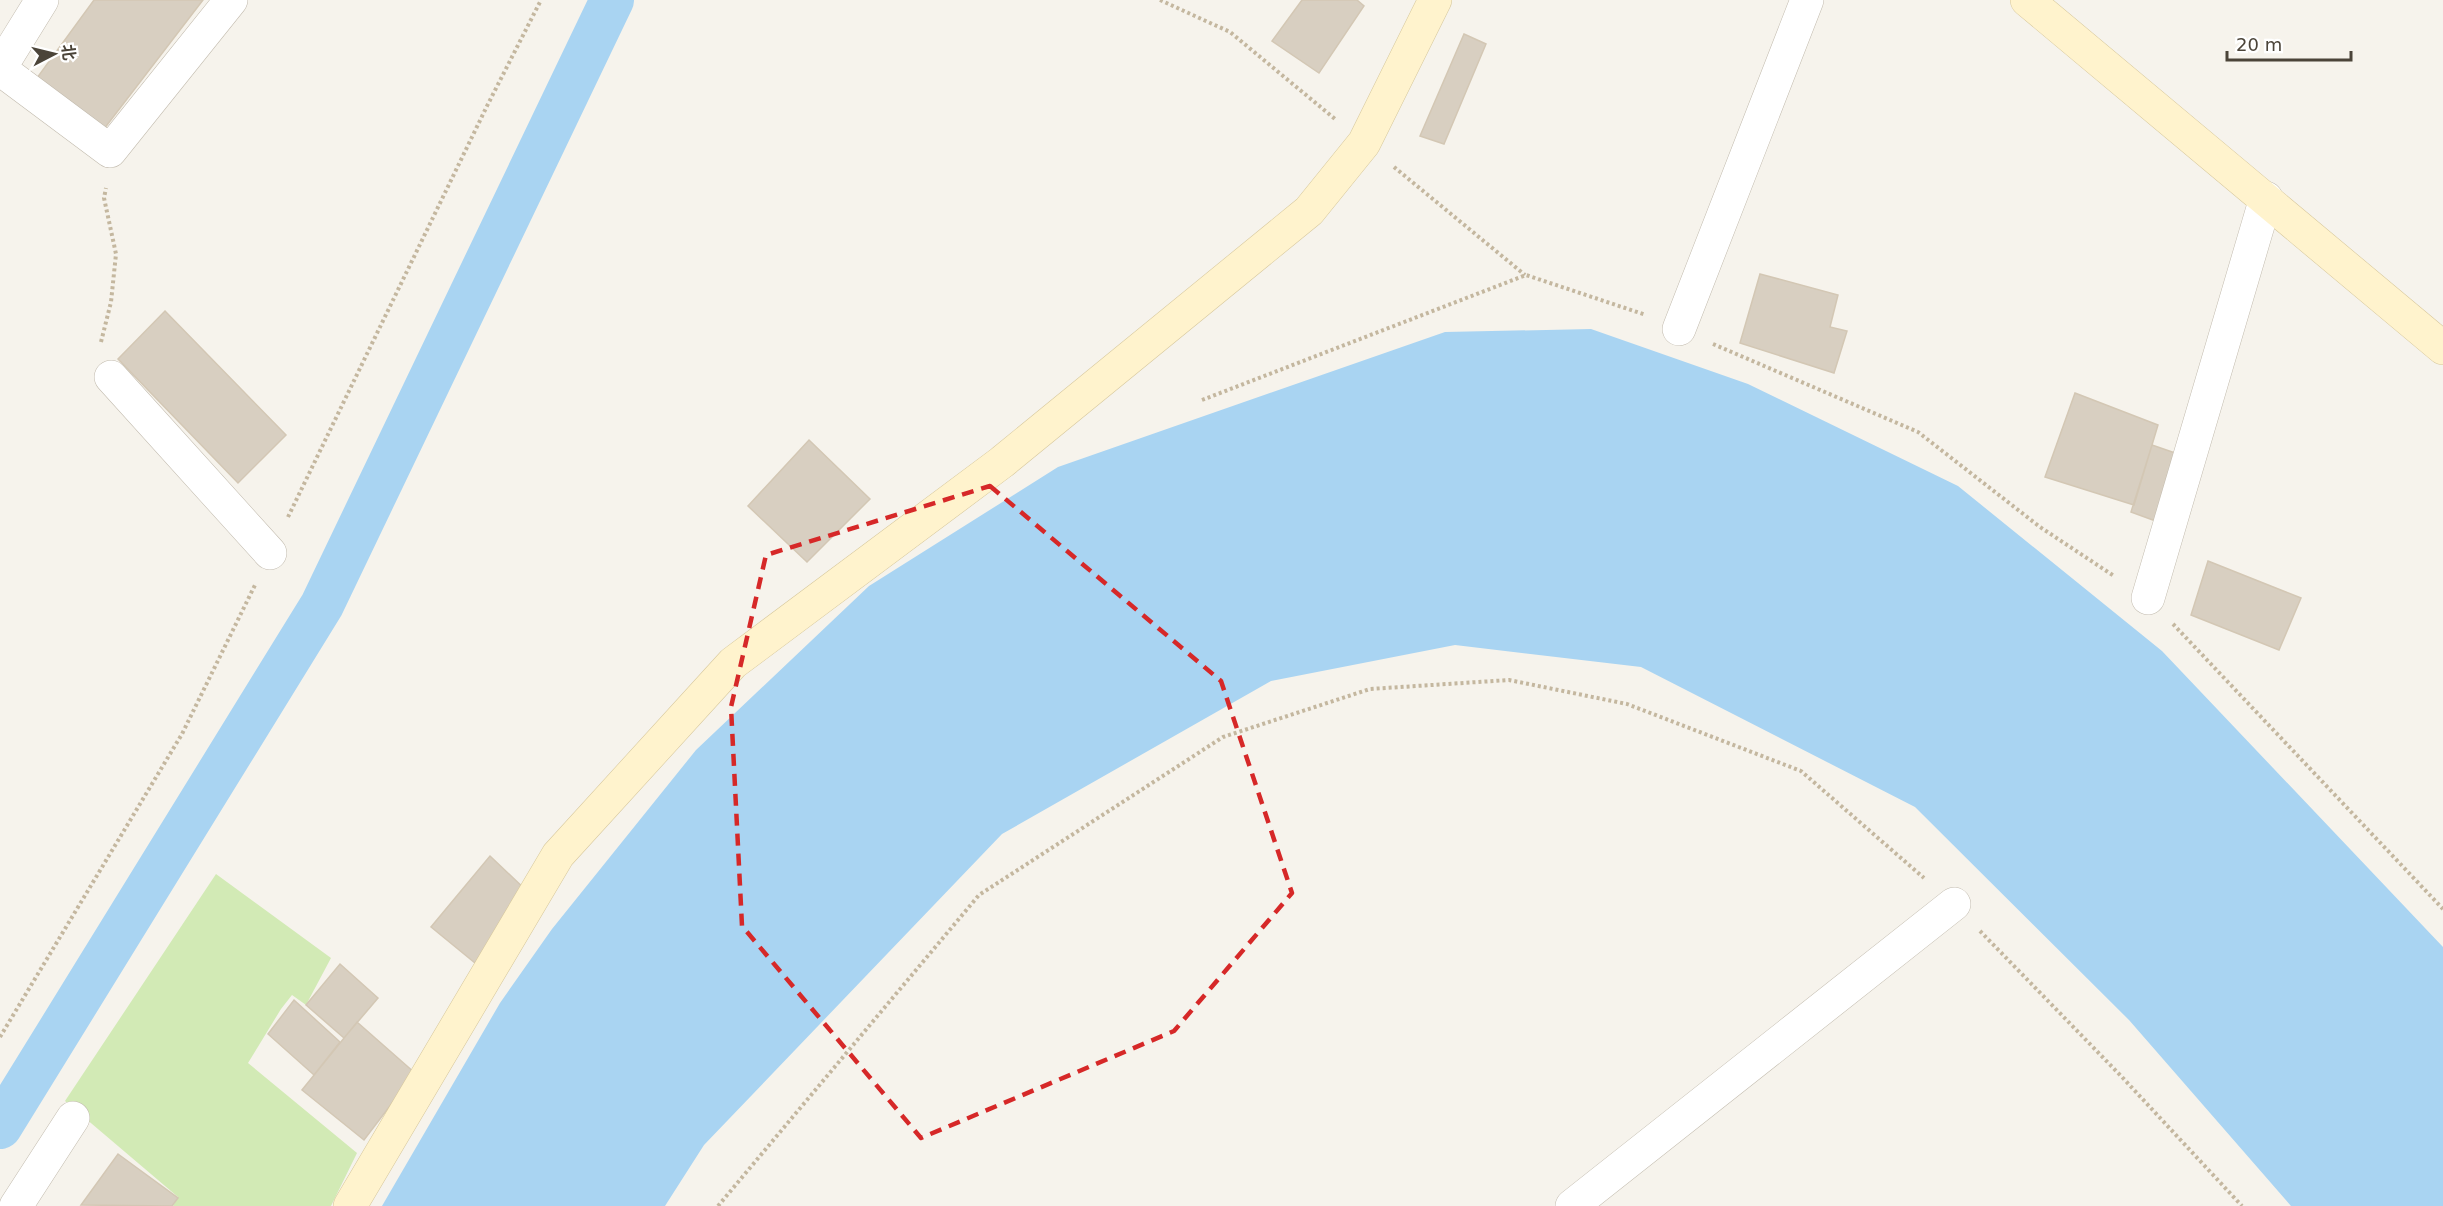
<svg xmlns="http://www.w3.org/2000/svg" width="2443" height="1206" font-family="'DejaVu Sans','Noto Sans SC',sans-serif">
	<rect width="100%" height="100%" fill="#f6f3ec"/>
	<path fill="#d2eab5" d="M 216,874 L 331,958 L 306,1005 L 292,995 L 281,1009 L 248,1063 L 357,1153 L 331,1206 L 173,1206 L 178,1197 L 65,1101 Z"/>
	<path fill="#a9d4f2" d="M 1591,329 L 1748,384 L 1958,486 L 2162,651 L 2443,947 L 2443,1206 L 2291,1206 L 2129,1020 L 1915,807 L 1641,667 L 1455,645 L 1271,681 L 1002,834 L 704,1145 L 665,1206 L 382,1206 L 500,1003 L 552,929 L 696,750 L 869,586 L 1058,467 L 1445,332 Z"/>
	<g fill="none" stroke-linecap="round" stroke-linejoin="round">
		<path stroke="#a9d4f2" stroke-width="44" d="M 0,1127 L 322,605 L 612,0"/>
	</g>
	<path fill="#d8cfc1" stroke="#d3c7b4" stroke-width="1.5" d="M 94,0 L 203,0 L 104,129 L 34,82 Z
		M 1302,0 L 1357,0 L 1364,6 L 1319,73 L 1272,41 Z
		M 1464,34 L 1486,44 L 1444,144 L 1420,136 Z
		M 1760,274 L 1838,295 L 1830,327 L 1847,331 L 1834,373 L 1740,343 Z
		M 165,311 L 286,435 L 238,483 L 118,359 Z
		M 2075,393 L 2158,425 L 2134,505 L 2045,477 Z
		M 809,440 L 870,499 L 807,562 L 748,506 Z
		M 2152,445 L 2181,455 L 2161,523 L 2131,512 Z
		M 2208,561 L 2301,598 L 2279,650 L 2191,615 Z
		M 490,856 L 528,892 L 475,963 L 431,927 Z
		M 340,964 L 378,998 L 344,1038 L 306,1005 Z
		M 294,1000 L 340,1042 L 314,1075 L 268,1034 Z
		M 357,1022 L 415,1073 L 364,1140 L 302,1090 Z
		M 118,1154 L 178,1198 L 172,1206 L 81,1205 Z"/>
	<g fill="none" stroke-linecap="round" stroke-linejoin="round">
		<g stroke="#c2bbae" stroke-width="34">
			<path id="street" d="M 0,68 L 42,0
				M 0,69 L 110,151 L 231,0
				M 1679,329 L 1807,0
				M 111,377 L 270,553
				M 2148,598 L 2266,198
				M 16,1206 L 73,1118
				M 1572,1206 L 1954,904"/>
		</g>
		<g stroke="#d6c79b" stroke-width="34">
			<path id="secondary" d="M 2027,0 L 2443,348
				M 350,1206 L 558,855 L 733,663 L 1002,462 L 1309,211 L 1364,143 L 1435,0"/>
		</g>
		<path stroke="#c4b79f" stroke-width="4" stroke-dasharray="3 3" stroke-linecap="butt" d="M 1160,0 L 1230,32 L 1335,119
			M 1394,167 L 1525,275
			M 101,342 L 111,302 L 116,254 L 104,198 L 106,188
			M 1713,344 L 1918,432 L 2040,527 L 2114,576
			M 1202,400 L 1526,275 L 1646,315
			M 288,517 L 487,106 L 541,0
			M 2173,624 L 2443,909
			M 1980,931 L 2122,1077 L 2242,1206
			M 0,1037 L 182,734 L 255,585
			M 718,1206 L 979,895 L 1223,737 L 1370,689 L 1509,680 L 1627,704 L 1801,771 L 1924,878"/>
		<use href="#street" stroke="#fff" stroke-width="33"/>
		<use href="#secondary" stroke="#fff3cd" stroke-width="33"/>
	</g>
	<path fill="none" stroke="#d62828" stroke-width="4.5" stroke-dasharray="12 8" stroke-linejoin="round" d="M 990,486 L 1221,681 L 1292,893 L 1174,1031 L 921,1138 L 742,926 L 731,707 L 766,555 Z"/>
	<g transform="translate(54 54) rotate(83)" stroke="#ffffff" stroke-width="4.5" paint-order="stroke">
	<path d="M0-4.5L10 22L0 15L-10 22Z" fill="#4b4439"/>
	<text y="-9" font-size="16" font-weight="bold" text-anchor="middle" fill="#4b4439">北</text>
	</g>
	<path d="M2227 51v9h124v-9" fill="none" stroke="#4b4439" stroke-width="3"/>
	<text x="2236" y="51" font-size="18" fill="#4b4439" stroke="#ffffff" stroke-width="4.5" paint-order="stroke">20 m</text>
</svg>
